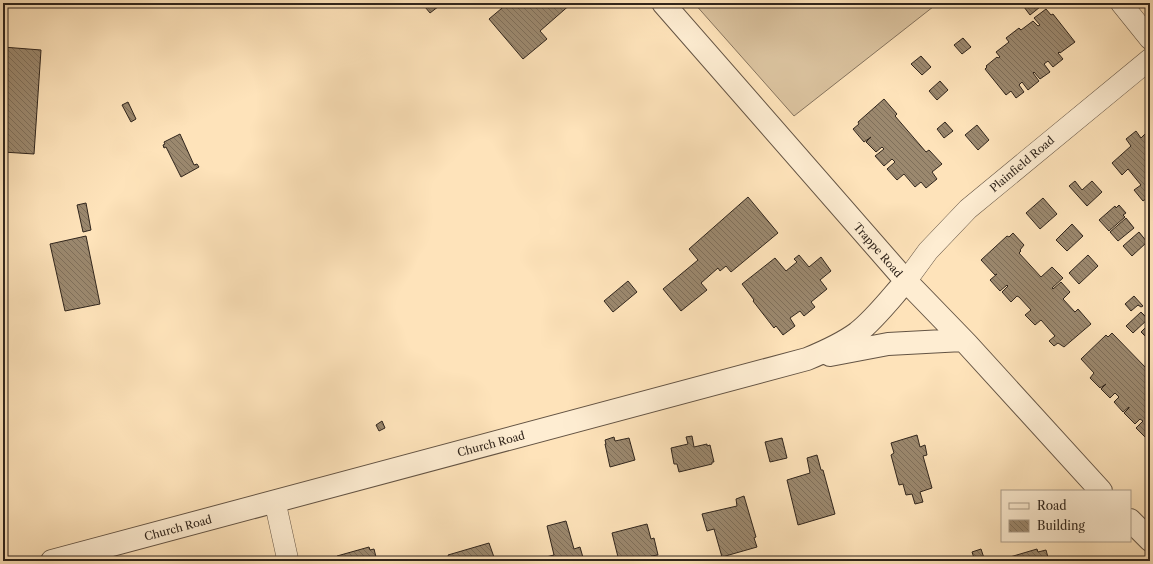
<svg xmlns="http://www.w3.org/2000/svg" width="1153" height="564" font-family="'Libre Caslon Text',serif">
	<defs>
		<pattern id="building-back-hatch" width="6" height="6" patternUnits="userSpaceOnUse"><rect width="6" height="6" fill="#9b886e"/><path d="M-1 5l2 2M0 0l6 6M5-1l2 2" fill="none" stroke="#7f6f5a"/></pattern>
	</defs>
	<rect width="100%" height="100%" fill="#fee3ba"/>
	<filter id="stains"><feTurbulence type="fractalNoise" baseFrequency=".005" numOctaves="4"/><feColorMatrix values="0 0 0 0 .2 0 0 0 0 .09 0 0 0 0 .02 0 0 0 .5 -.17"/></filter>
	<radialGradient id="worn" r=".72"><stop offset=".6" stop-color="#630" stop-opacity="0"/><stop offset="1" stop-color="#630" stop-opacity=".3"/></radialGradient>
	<path fill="#dbc39f" stroke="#86745e" d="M 694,3 L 938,3 L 794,116 Z"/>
	<path fill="url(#building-back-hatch)" stroke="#30251c" d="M 431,3 L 443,3 L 430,13 L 425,7 Z
		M 508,3 L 572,3 L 540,31 L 547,39 L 523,59 L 489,19 Z
		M 1021,3 L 1037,3 L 1040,7 L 1030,15 Z
		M 1046,9 L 1051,15 L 1053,14 L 1075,42 L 1060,53 L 1059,52 L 1058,53 L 1063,59 L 1053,67 L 1048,61 L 1044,64 L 1050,72 L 1040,79 L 1034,72 L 1033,73 L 1039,81 L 1028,90 L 1022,82 L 1019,85 L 1024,92 L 1016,98 L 1011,91 L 1006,95 L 985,69 L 987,67 L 986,66 L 997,57 L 998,58 L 1000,57 L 996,52 L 1009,42 L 1006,38 L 1019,28 L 1021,30 L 1033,21 L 1038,26 L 1040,25 L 1034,18 Z
		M 963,38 L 971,47 L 962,54 L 954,45 Z
		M 3,47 L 41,50 L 34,154 L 3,152 Z
		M 921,56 L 931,67 L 922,75 L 911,64 Z
		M 940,81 L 948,90 L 937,100 L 929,91 Z
		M 884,99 L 897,114 L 895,116 L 926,152 L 929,150 L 942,164 L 932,172 L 937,179 L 926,188 L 921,182 L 915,187 L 904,174 L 897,180 L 887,169 L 895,162 L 892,159 L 884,166 L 875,156 L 884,149 L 882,147 L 876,152 L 866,142 L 871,137 L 864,142 L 853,129 L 859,124 L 858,122 Z
		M 128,102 L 136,119 L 131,122 L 122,105 Z
		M 945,122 L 953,131 L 944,138 L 937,129 Z
		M 977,125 L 989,140 L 978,150 L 965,135 Z
		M 1136,131 L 1141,138 L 1145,134 L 1150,140 L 1150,196 L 1143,201 L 1134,190 L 1141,185 L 1128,169 L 1122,175 L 1112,163 L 1131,146 L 1126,139 Z
		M 180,134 L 194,165 L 197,164 L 199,167 L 181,177 L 166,147 L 164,148 L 163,145 L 165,144 L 164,142 Z
		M 1075,181 L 1082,190 L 1092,181 L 1102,192 L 1087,206 L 1069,186 Z
		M 748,197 L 778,233 L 731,272 L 726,266 L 720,271 L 718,268 L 701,283 L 707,290 L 681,311 L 663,289 L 698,260 L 689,249 Z
		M 1150,197 L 1150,209 L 1145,202 Z
		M 1043,198 L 1057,214 L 1040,229 L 1026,213 Z
		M 86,203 L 91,230 L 83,232 L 77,205 Z
		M 1119,205 L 1126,213 L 1123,215 L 1125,217 L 1109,231 L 1099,220 L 1115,206 L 1116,208 Z
		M 1126,218 L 1134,228 L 1118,241 L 1110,232 Z
		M 1072,224 L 1083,236 L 1067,251 L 1056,240 Z
		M 1139,232 L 1147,242 L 1132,256 L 1123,246 Z
		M 1013,233 L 1024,245 L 1020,250 L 1021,251 L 1019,253 L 1041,277 L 1052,267 L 1063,278 L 1052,288 L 1053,289 L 1061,282 L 1070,292 L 1063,299 L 1075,312 L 1078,309 L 1091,324 L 1064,347 L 1058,343 L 1054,346 L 1049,341 L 1055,336 L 1041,320 L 1035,325 L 1025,315 L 1031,310 L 1019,297 L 1017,296 L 1011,302 L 1002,292 L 1008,286 L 1007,285 L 1000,291 L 990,280 L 997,274 L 995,275 L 981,260 L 1007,236 L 1009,237 Z
		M 86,236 L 100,304 L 65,311 L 50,244 Z
		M 799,255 L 809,267 L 821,257 L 831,271 L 820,280 L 827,289 L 811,302 L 815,307 L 804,316 L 800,311 L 790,318 L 795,326 L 783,335 L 776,326 L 774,328 L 753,301 L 754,300 L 742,284 L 775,258 L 786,271 L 797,262 L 794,259 Z
		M 1088,255 L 1098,266 L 1079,284 L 1069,273 Z
		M 628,281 L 637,292 L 613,312 L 604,301 Z
		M 1134,296 L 1143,306 L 1141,307 L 1138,305 L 1131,311 L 1125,304 Z
		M 3,301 L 5,301 L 5,308 L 3,309 Z
		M 1141,312 L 1148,319 L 1133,333 L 1126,326 Z
		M 1150,323 L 1150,340 L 1149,340 L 1141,332 Z
		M 1112,333 L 1147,369 L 1150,366 L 1150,432 L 1145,437 L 1136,428 L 1143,421 L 1140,419 L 1135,424 L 1124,413 L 1129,408 L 1129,407 L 1123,412 L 1114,402 L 1119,397 L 1115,393 L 1110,398 L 1101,389 L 1106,384 L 1100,388 L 1090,378 L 1094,373 L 1081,359 L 1106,335 L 1108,337 Z
		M 382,421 L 385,428 L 379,431 L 376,425 Z
		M 917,435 L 920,447 L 925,445 L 927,455 L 923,456 L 932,488 L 920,492 L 923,502 L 915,504 L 912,494 L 906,495 L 903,484 L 899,485 L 891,455 L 894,453 L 891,443 Z
		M 692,436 L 694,447 L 707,444 L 707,446 L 710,445 L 714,462 L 712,462 L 712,464 L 679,472 L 677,464 L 674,464 L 671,448 L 688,444 L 686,437 Z
		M 614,437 L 615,441 L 629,438 L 635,460 L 610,467 L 605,444 L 606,444 L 605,440 Z
		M 782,438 L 787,458 L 770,462 L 765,442 Z
		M 817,455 L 821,470 L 823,470 L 835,514 L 798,525 L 787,480 L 810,473 L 807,458 Z
		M 744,496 L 756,537 L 754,538 L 757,547 L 722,557 L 714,529 L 707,531 L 702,514 L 737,506 L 736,499 Z
		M 566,521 L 574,549 L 580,547 L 584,561 L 548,561 L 546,557 L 554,555 L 547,526 Z
		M 647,524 L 651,539 L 654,538 L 658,555 L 651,556 L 652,561 L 619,561 L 612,533 Z
		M 489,543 L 495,560 L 499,559 L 499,561 L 450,561 L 448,555 Z
		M 369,547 L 370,550 L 374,549 L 377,561 L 338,561 L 337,556 Z
		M 981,549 L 985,561 L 975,561 L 972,552 Z
		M 1037,549 L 1038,552 L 1046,550 L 1049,561 L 1011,561 L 1010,557 Z
		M 966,557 L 967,561 L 949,561 Z"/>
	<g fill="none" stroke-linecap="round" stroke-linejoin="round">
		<g stroke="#645444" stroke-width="22">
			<path id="minor" d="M 1121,3 L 1150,39
				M 906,281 L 928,251 L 968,209 L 1150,59
				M 275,502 L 288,561"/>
		</g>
		<g stroke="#645444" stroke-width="24">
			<path id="tertiary" d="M 663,3 L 906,281 L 967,344 L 1101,491
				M 830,355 L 888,344 L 963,340
				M 1130,520 L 1150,540
				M 52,561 L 807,359 C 824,352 842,344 857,333 C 875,319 890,299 906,281"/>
		</g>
		<use href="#minor" stroke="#feedd2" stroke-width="21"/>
		<use href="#tertiary" stroke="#feedd2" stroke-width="22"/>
	</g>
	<g text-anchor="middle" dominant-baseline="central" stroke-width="3" stroke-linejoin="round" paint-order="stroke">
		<g font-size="11" fill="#30251c" stroke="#feedd2">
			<text transform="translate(1022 164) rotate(-40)">Plainfield Road</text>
			<text transform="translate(878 250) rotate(49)">Trappe Road</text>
			<text transform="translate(491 444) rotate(-15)">Church Road</text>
			<text transform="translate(178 528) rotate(-15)">Church Road</text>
		</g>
	</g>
	<rect width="1153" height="564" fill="none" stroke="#fee3ba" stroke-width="16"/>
	<rect x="4" y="4" width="1145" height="556" fill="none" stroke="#30251c" stroke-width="2"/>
	<rect x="8" y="8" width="1137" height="548" fill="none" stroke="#30251c"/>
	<rect x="1001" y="490" width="130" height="52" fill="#feedd2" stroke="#ac9d89"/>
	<rect x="1009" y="503" width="20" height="6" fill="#feedd2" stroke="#ac9d89"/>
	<text x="1037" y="510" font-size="12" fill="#30251c">Road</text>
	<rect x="1009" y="520" width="20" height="12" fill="url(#building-back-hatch)" stroke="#ac9d89"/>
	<text x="1037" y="530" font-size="12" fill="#30251c">Building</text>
	<rect width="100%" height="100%" filter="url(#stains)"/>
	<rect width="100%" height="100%" fill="url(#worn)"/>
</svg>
